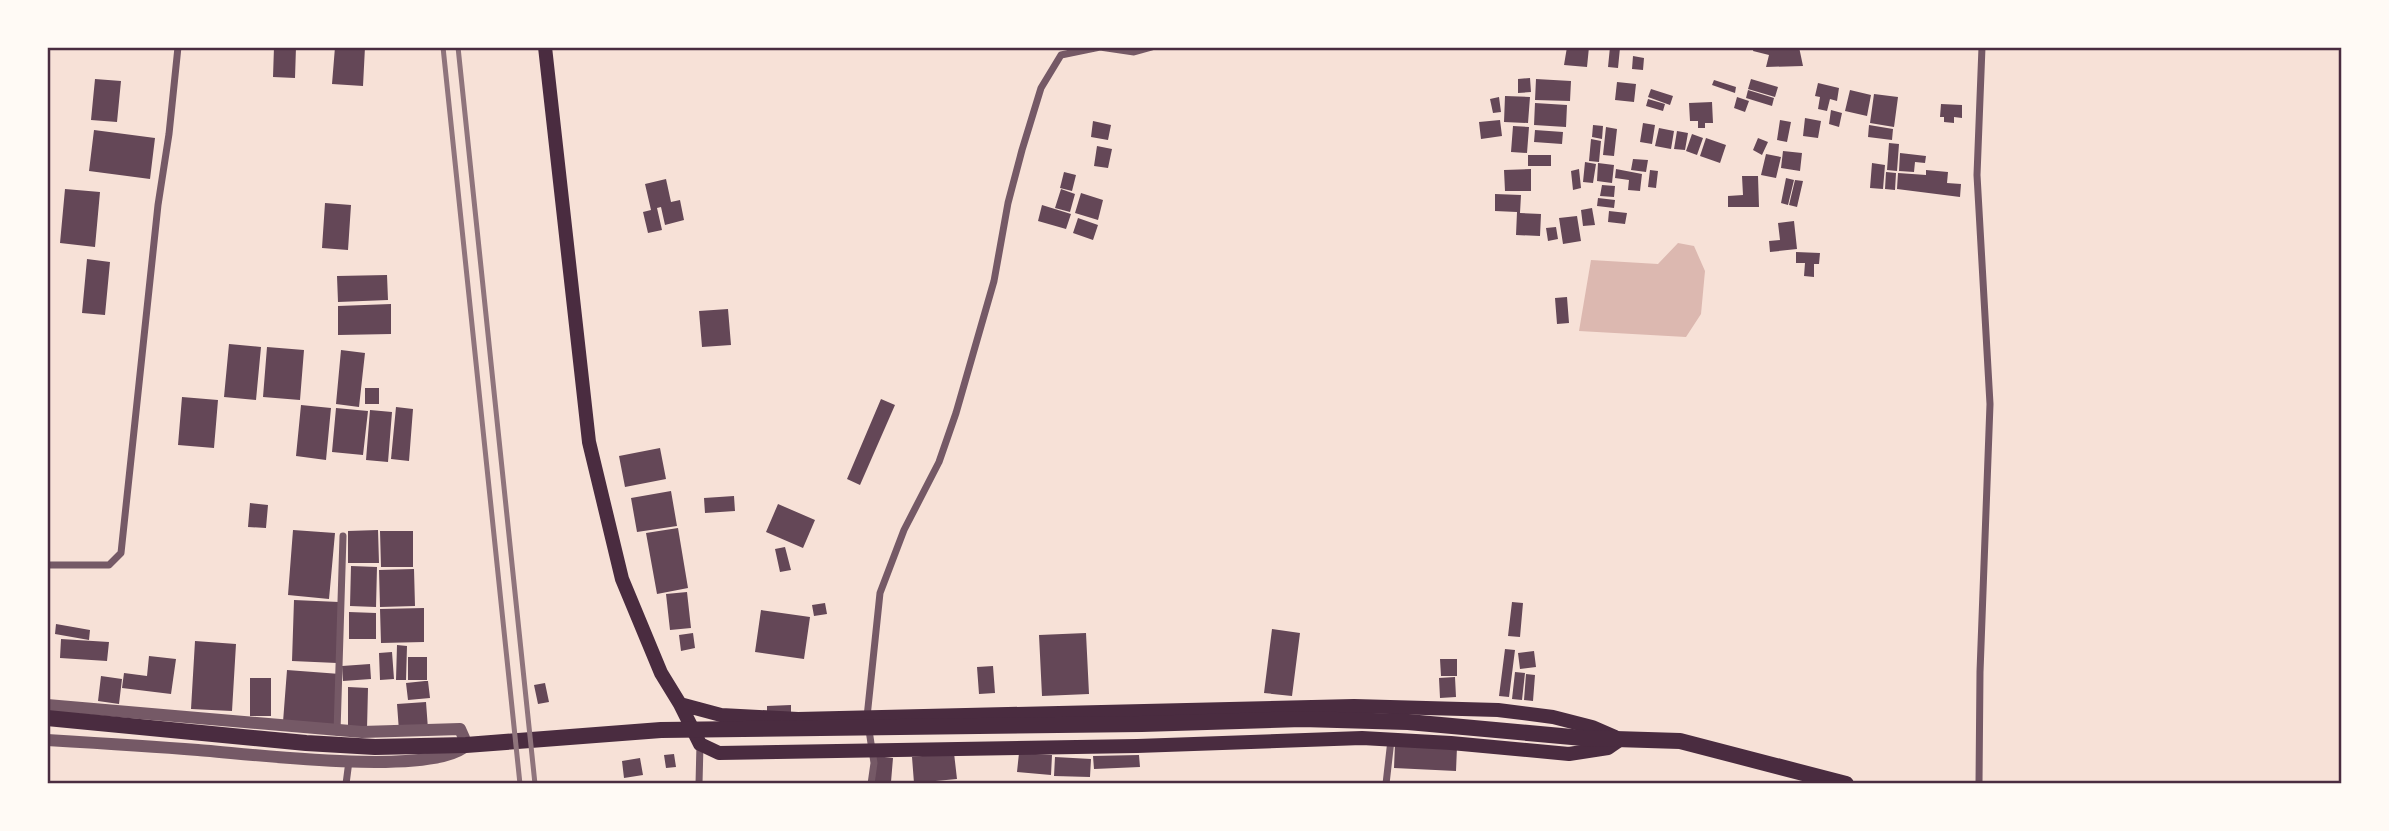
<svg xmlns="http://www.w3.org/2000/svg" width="2389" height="831" font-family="'Space Grotesk',sans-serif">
	<rect width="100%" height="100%" fill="#f7e1d7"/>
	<path fill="#dcb8b0" d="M 1678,243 L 1694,246 L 1705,271 L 1701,314 L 1686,337 L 1579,331 L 1591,260 L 1658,264 Z"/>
	<path fill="#644757" d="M 274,47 L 296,47 L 295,78 L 273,77 Z
		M 335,47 L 365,47 L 363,86 L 332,84 Z
		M 1567,47 L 1589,47 L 1587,67 L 1564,65 Z
		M 1610,47 L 1620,48 L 1618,68 L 1608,67 Z
		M 1754,47 L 1799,47 L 1803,66 L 1766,67 L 1769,55 L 1753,51 Z
		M 1633,56 L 1644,58 L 1643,70 L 1632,69 Z
		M 1530,78 L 1531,92 L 1518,93 L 1518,79 Z
		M 95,79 L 121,81 L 117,122 L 91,120 Z
		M 1536,79 L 1571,81 L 1570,101 L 1535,100 Z
		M 1751,79 L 1778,87 L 1775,97 L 1748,89 Z
		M 1714,80 L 1736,87 L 1735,93 L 1712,85 Z
		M 1617,82 L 1636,84 L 1634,102 L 1615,100 Z
		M 1818,83 L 1839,88 L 1837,101 L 1830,99 L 1827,111 L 1818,109 L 1820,97 L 1815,96 Z
		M 1651,89 L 1673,96 L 1670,105 L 1648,97 Z
		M 1748,90 L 1774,98 L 1772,106 L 1746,98 Z
		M 1850,90 L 1871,95 L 1867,116 L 1845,111 Z
		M 1874,94 L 1898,97 L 1894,127 L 1870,123 Z
		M 1505,96 L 1530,97 L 1528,123 L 1504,122 Z
		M 1499,97 L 1501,112 L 1493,113 L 1490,99 Z
		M 1737,97 L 1749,101 L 1745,112 L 1734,108 Z
		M 1648,99 L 1665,104 L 1663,111 L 1646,106 Z
		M 1712,102 L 1713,123 L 1705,123 L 1705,128 L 1698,128 L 1698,121 L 1690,121 L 1689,103 Z
		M 1535,103 L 1567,105 L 1566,127 L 1534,125 Z
		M 1941,104 L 1962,105 L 1962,118 L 1954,117 L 1954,123 L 1944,122 L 1944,117 L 1940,117 Z
		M 1831,110 L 1842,113 L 1839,127 L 1829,124 Z
		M 1805,118 L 1821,121 L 1818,138 L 1803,136 Z
		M 1500,120 L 1502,136 L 1481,139 L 1479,122 Z
		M 1780,120 L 1791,122 L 1787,142 L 1777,140 Z
		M 1093,121 L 1111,125 L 1108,140 L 1091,137 Z
		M 1643,123 L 1655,125 L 1652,144 L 1640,142 Z
		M 1593,125 L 1603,126 L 1602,139 L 1592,137 Z
		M 1869,125 L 1893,129 L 1892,140 L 1868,137 Z
		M 1513,126 L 1529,127 L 1527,153 L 1511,152 Z
		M 1606,127 L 1617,129 L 1614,156 L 1603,155 Z
		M 1659,128 L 1674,131 L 1671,149 L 1655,146 Z
		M 94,130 L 155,138 L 150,179 L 89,171 Z
		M 1535,130 L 1563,132 L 1562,144 L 1534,142 Z
		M 1677,131 L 1688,133 L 1685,150 L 1674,149 Z
		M 1692,134 L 1703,138 L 1697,155 L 1686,151 Z
		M 1706,138 L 1726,145 L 1720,163 L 1700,156 Z
		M 1758,138 L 1768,142 L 1762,155 L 1753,150 Z
		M 1591,139 L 1601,141 L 1599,162 L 1589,161 Z
		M 1889,143 L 1899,144 L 1897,171 L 1887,170 Z
		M 1097,146 L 1112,149 L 1108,168 L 1094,166 Z
		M 1783,151 L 1802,153 L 1800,171 L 1781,168 Z
		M 1900,153 L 1926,156 L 1925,163 L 1915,162 L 1914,172 L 1899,171 Z
		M 1766,154 L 1781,157 L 1776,178 L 1761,175 Z
		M 1528,155 L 1551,155 L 1551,166 L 1528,166 Z
		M 1633,159 L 1648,160 L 1646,172 L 1631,170 Z
		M 1585,162 L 1596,164 L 1593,183 L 1583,182 Z
		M 1598,163 L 1614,165 L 1612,183 L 1597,181 Z
		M 1872,163 L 1885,165 L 1883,189 L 1870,188 Z
		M 1531,169 L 1531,191 L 1505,191 L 1504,170 Z
		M 1579,169 L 1581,188 L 1573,190 L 1571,171 Z
		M 1616,169 L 1642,174 L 1640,191 L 1628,190 L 1629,180 L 1615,178 Z
		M 1650,170 L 1658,171 L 1656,188 L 1648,187 Z
		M 1926,170 L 1948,172 L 1947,183 L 1961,184 L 1960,197 L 1897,189 L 1898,173 L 1926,175 Z
		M 1064,172 L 1076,175 L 1072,191 L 1060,188 Z
		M 1886,172 L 1896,173 L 1895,190 L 1885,189 Z
		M 1742,176 L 1758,176 L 1759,207 L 1728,207 L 1728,196 L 1743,195 Z
		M 1786,178 L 1794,180 L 1788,205 L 1781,203 Z
		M 666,179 L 671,202 L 680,200 L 684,220 L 665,225 L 661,207 L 657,208 L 662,230 L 648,233 L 643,212 L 651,210 L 645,184 Z
		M 1795,180 L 1803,181 L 1797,207 L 1789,205 Z
		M 1602,185 L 1615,186 L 1614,197 L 1600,196 Z
		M 65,189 L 100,192 L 95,247 L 60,243 Z
		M 1061,189 L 1075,194 L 1070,212 L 1055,208 Z
		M 1081,193 L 1103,200 L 1098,220 L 1075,213 Z
		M 1495,194 L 1521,195 L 1520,213 L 1541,214 L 1540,236 L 1516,235 L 1517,212 L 1495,211 Z
		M 1598,198 L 1615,200 L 1614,208 L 1597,206 Z
		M 325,203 L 351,205 L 348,250 L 322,248 Z
		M 1042,205 L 1071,214 L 1066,229 L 1038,221 Z
		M 1592,208 L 1595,225 L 1583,226 L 1581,210 Z
		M 1609,211 L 1627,213 L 1625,224 L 1608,222 Z
		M 1577,216 L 1581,241 L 1563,244 L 1559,218 Z
		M 1078,218 L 1098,225 L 1093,240 L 1073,233 Z
		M 1794,221 L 1797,249 L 1770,252 L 1769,241 L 1780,240 L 1778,223 Z
		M 1556,227 L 1558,239 L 1548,241 L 1546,228 Z
		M 1796,252 L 1820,253 L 1819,264 L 1814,264 L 1814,277 L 1804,276 L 1805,263 L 1796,263 Z
		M 87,259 L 110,262 L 105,315 L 82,313 Z
		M 387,275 L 388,300 L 338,302 L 337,276 Z
		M 1567,297 L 1569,323 L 1557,324 L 1555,298 Z
		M 391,304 L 391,334 L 338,335 L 338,306 Z
		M 728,309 L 731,345 L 702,347 L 699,311 Z
		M 229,344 L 261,347 L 256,400 L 224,397 Z
		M 267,347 L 304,350 L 300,400 L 263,397 Z
		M 341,350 L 365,353 L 359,407 L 336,404 Z
		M 365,388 L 379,388 L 379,404 L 365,404 Z
		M 182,397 L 218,400 L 214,448 L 178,445 Z
		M 881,399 L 895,405 L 860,485 L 847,479 Z
		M 301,405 L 331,408 L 326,460 L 296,456 Z
		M 396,407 L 413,409 L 409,461 L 391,459 Z
		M 336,408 L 368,411 L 363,455 L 332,452 Z
		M 370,410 L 392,412 L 388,462 L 366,460 Z
		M 660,448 L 666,479 L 625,487 L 619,456 Z
		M 671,491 L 677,526 L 637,532 L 631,498 Z
		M 734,496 L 735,511 L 705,513 L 704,498 Z
		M 250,503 L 268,505 L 266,528 L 248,527 Z
		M 778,504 L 815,520 L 803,548 L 766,532 Z
		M 678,528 L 688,588 L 657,594 L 646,533 Z
		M 293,530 L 335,533 L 329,599 L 288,595 Z
		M 378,530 L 379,563 L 348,563 L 348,531 Z
		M 380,531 L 413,531 L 413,567 L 381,567 Z
		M 785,547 L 791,570 L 780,572 L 775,549 Z
		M 351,566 L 377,567 L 376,607 L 350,606 Z
		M 414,569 L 415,606 L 380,607 L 379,570 Z
		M 687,592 L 691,628 L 670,630 L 666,594 Z
		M 294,600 L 339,602 L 337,663 L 292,661 Z
		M 1512,602 L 1523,603 L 1520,637 L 1508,636 Z
		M 825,603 L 827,614 L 814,616 L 812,605 Z
		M 424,608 L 424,642 L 381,643 L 380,609 Z
		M 761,610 L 810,617 L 804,659 L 755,652 Z
		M 349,612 L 376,613 L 376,639 L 349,639 Z
		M 56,624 L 90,630 L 89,640 L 55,634 Z
		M 1272,629 L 1300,633 L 1292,696 L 1264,693 Z
		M 693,633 L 695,648 L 681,651 L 679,635 Z
		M 1086,633 L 1089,694 L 1042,696 L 1039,635 Z
		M 61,639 L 109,642 L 107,661 L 60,658 Z
		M 195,641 L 236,644 L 232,711 L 191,709 Z
		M 397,645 L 407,646 L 406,680 L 396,680 Z
		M 1505,649 L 1515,650 L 1509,697 L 1499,696 Z
		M 1534,651 L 1536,667 L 1520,669 L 1518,653 Z
		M 392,652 L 394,679 L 380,680 L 379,653 Z
		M 149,656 L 176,659 L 171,694 L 122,688 L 124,673 L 147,676 Z
		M 408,657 L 427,657 L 427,680 L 408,680 Z
		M 1440,659 L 1457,659 L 1457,676 L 1441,676 Z
		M 370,664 L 371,679 L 343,681 L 342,666 Z
		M 993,666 L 995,693 L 979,694 L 977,667 Z
		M 287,670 L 340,674 L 336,726 L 283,722 Z
		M 1515,672 L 1525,673 L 1522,700 L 1512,699 Z
		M 1526,674 L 1535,675 L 1533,701 L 1524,700 Z
		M 101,676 L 122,679 L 119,704 L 98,701 Z
		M 1455,677 L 1456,697 L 1440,698 L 1439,678 Z
		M 250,678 L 271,678 L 271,716 L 250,716 Z
		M 425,681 L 428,681 L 430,698 L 408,700 L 406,683 Z
		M 545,683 L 549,702 L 538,704 L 534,685 Z
		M 348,687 L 368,688 L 367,729 L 348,728 Z
		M 426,702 L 428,729 L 399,731 L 397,704 Z
		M 791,705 L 791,713 L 767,713 L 767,706 Z
		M 1395,744 L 1457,747 L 1456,771 L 1394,768 Z
		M 954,753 L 957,779 L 914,783 L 912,757 Z
		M 1019,753 L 1052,755 L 1051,775 L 1017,772 Z
		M 674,754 L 676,767 L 666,768 L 664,755 Z
		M 1139,755 L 1140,767 L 1094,769 L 1093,756 Z
		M 876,756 L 893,758 L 891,782 L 874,781 Z
		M 1055,757 L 1091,759 L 1090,777 L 1054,776 Z
		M 640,758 L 643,775 L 624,778 L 622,761 Z"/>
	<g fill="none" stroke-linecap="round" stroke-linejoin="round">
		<path stroke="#755966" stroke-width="7" d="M 47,565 L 109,565 L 121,553 L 158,205 L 169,134 L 178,47
			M 337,732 L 343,536
			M 346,784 L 349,761
			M 699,784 L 700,744
			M 871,784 L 874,763 L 867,717 L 880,593 L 904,530 L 939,462 L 956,413 L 994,281 L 1008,203 L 1022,150 L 1041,88 L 1061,55 L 1100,47 L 1134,52 L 1152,47
			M 1386,784 L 1391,740
			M 1979,784 L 1980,672 L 1990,404 L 1977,175 L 1982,47"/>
		<path stroke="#755966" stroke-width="12" d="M 47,705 L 362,732 L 460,729 L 464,738 L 463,748 C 423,776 252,754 198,750 C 147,746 97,743 47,740"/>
		<path stroke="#4a2c40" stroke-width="14" d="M 545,47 L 589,442 L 622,579 L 661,673 L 680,704 L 700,744 L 719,753 L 1137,746 L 1362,738 L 1451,743 L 1569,754 L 1608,748 L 1621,739
			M 680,704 L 721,715 L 798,719 L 1354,706 L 1498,710 L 1553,717 L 1592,727 L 1615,737"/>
		<path stroke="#4a2c40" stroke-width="16" d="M 47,718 L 306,743 L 375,747 L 466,745 L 661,730 L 1142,724 L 1302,719 L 1408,722 L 1583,738 L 1680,741 L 1846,784"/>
		<path stroke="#8f747c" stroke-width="5" d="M 443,47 L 520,784
			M 458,47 L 535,784"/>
	</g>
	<rect width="2389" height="831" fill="none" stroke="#fffaf5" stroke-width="98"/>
	<rect x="49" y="49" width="2291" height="733" fill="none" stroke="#4a2c40" stroke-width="2.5"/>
</svg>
